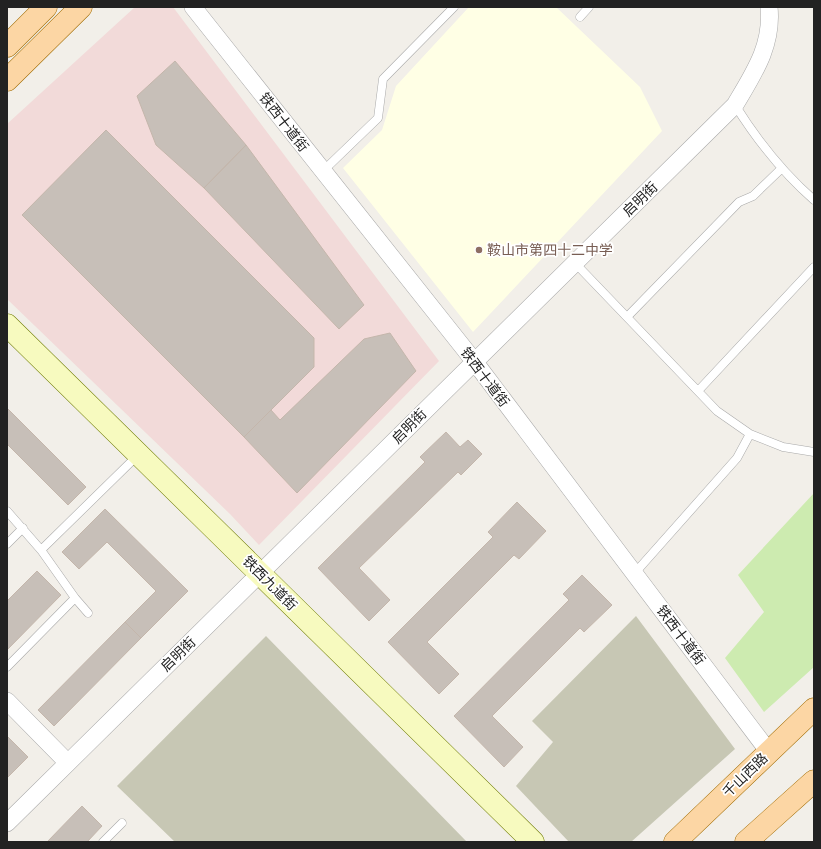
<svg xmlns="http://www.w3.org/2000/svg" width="821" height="849" font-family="'Work Sans','Noto Sans SC',sans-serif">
	<rect width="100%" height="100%" fill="#f2efe9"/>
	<path fill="#f2dad9" d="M 135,7 L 173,7 L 439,361 L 259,545 L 230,514 L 7,299 L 7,124 Z"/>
	<path fill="#ffffe5" d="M 469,7 L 556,7 L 640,87 L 662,131 L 473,332 L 343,168 L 382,130 L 396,86 Z"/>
	<path fill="#c7c7b4" d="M 636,616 L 735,749 L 631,842 L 569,842 L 516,786 L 553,742 L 532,721 Z
		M 266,636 L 467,842 L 175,842 L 117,786 Z"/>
	<path fill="#cdebb0" d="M 814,493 L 814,667 L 764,712 L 725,658 L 764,612 L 738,575 Z"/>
	<path fill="#c7bfb8" stroke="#c4b6ab" d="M 175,61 L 246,145 L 204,188 L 156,145 L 137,96 Z
		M 106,130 L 314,338 L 314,367 L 244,437 L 22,215 Z
		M 246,145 L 364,305 L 339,329 L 204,188 Z
		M 390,333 L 416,371 L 297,493 L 244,437 L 271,410 L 280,420 L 364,339 Z
		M 7,408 L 86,487 L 68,505 L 7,444 Z
		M 446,432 L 460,447 L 468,440 L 482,454 L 461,475 L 458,472 L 359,568 L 390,600 L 369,621 L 318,568 L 425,462 L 420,457 Z
		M 517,502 L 546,531 L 519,559 L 514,555 L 427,642 L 459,674 L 439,694 L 388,642 L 493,537 L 488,532 Z
		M 105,509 L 188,591 L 141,638 L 125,622 L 156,591 L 107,542 L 79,569 L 62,552 Z
		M 37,571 L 61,595 L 7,650 L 7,601 Z
		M 582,575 L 612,605 L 584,632 L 580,628 L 492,716 L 523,747 L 504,767 L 454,716 L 569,600 L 563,594 Z
		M 125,622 L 141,638 L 54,726 L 38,710 Z
		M 7,736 L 28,757 L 7,778 Z
		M 82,806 L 102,826 L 87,842 L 47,842 Z"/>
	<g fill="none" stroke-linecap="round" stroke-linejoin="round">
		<g stroke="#a9a9a9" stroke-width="9">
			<path id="lane" d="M 580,17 L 589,7
				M 735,105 C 757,140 783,173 814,200
				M 323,171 L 378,118 L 383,79 L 454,7
				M 575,263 L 717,411 L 750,434 L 783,447 L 814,452
				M 627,317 L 739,202 L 753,196 L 782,168
				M 698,391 L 814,267
				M 7,511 L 41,550 L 75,598
				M 7,544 L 23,528
				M 41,550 L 138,455
				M 634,574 L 737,458 L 750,434
				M 7,667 L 75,598 L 88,613
				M 103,842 L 122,823"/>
		</g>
		<g stroke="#a9a9a9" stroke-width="18">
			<path id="street" d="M 193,7 L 474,361 L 769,752
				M 7,701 L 67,762
				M 7,823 L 735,105 C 754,73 773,45 769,7"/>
		</g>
		<g stroke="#707d05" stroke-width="23">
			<path id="secondary" d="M 7,325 L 533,842"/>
		</g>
		<g stroke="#a06b00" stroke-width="23">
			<path id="primary" d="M 7,46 L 46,7
				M 7,80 L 81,7
				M 675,842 L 814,709
				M 746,842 L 814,781"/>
		</g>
		<use href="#lane" stroke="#fff" stroke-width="8"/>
		<use href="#street" stroke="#fff" stroke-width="17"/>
		<use href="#secondary" stroke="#f7fabf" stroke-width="22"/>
		<use href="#primary" stroke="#fcd6a4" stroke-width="22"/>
	</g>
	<circle fill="#8d6e63" stroke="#fff" stroke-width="1.5" cx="479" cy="250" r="4"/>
	<g text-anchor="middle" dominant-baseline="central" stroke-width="3.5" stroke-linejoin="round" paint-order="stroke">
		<g font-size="14" fill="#222" stroke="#fff">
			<text transform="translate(284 122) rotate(52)">铁西十道街</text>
			<text transform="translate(640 199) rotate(-44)">启明街</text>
			<text transform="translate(485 377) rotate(53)">铁西十道街</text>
			<text transform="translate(409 426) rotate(-45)">启明街</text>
			<text transform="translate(270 583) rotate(45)">铁西九道街</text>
			<text transform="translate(681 635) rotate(53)">铁西十道街</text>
			<text transform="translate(178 654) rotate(-44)">启明街</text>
			<text transform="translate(745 775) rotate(-44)">千山西路</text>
		</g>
		<g font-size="14" fill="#785e54" stroke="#fff" text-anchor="start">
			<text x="487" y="250">鞍山市第四十二中学</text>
		</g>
	</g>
	<rect width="821" height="849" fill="none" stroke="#222222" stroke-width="16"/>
</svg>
